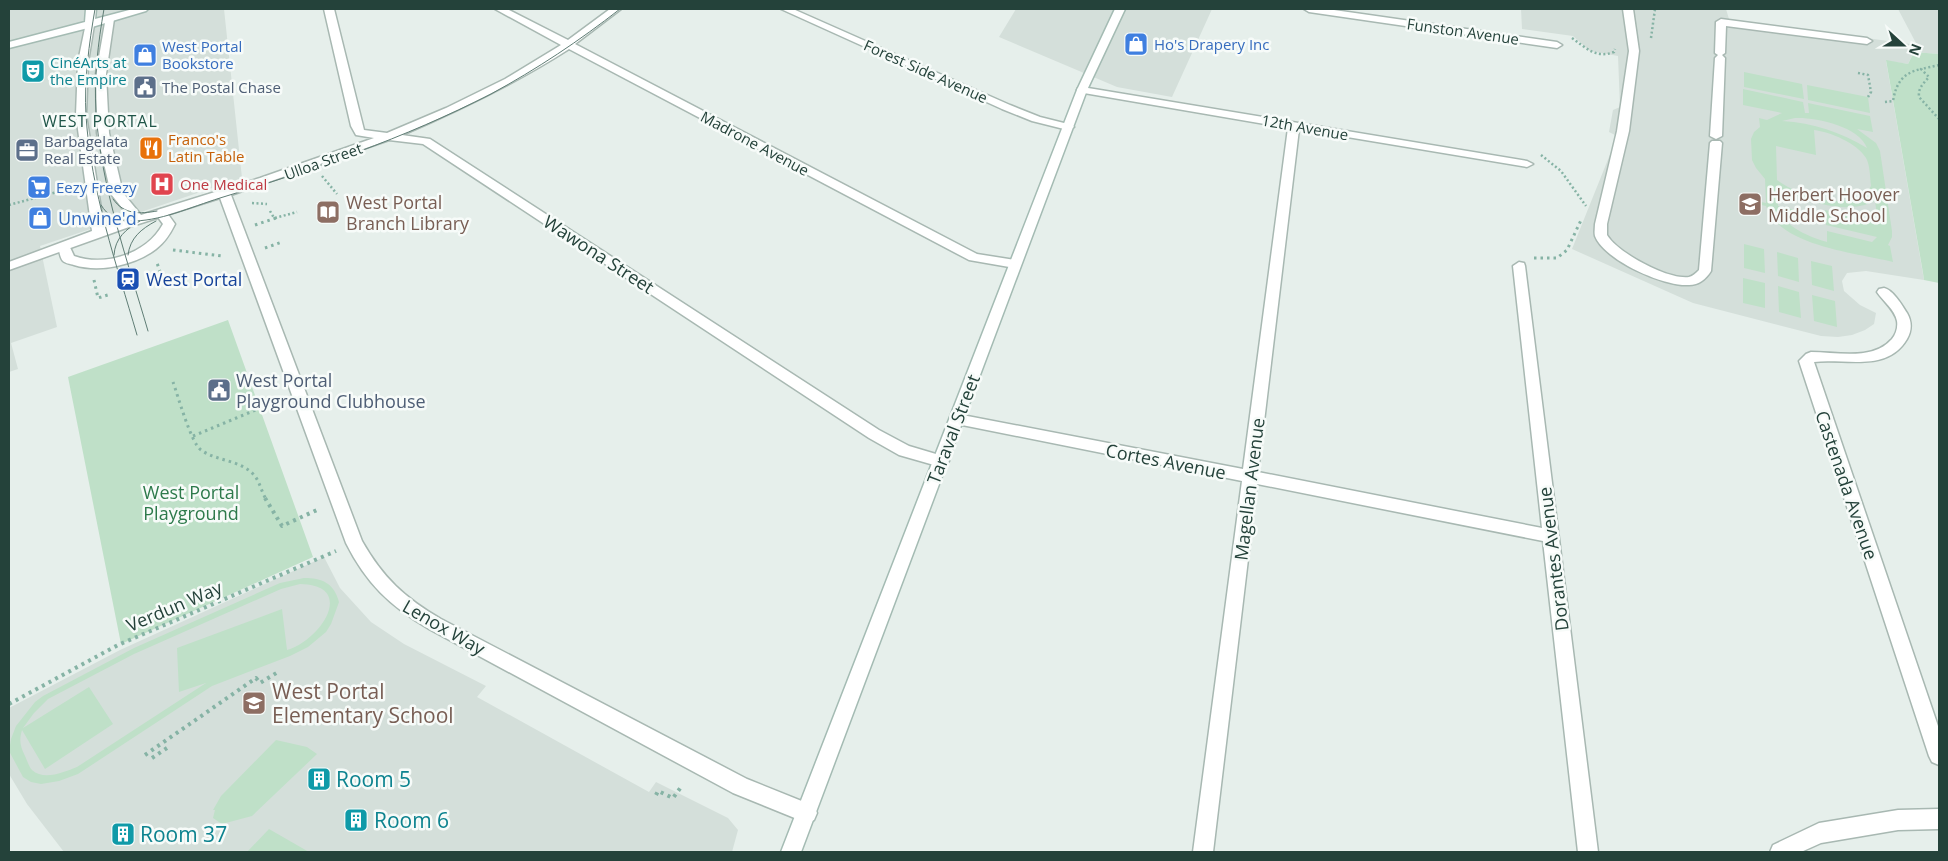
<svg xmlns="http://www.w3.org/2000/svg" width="1948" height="861" font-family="'Open Sans',sans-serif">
	<rect width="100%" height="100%" fill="#e6efeb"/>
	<path fill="#d4dfda" d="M 9,9 L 224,9 L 242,178 L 40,246 L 57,327 L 11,343 L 18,369 L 9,372 Z
		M 1016,9 L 1212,9 L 1172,97 L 1117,87 L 999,37 Z
		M 1521,9 L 1726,9 L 1729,19 L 1917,45 L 1898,9 L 1939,9 L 1939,54 L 1914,52 L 1908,64 L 1886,61 L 1924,280 L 1866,271 L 1847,273 L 1842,281 L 1844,291 L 1860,305 L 1876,313 L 1874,324 L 1865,330 L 1852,335 L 1838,337 L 1821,336 L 1693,303 L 1572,249 L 1613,147 L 1615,135 L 1609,132 L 1613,110 L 1620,107 L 1618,56 L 1590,51 L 1573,36 L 1522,29 Z
		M 324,557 L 340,588 L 371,622 L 404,644 L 486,686 L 477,697 L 649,792 L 656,782 L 728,818 L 738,830 L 732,852 L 64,852 L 27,804 L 9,774 L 9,708 L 120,650 Z"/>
	<path fill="#bfe0c8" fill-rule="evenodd" d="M 1914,52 L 1939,54 L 1939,283 L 1924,280 L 1923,273 L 1886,60 L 1908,64 Z
		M 1744,72 L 1802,84 L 1804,99 L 1744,87 Z
		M 1807,85 L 1868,97 L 1870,113 L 1808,100 Z
		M 1743,89 L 1803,102 L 1805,113 L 1809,113 L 1808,103 L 1870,116 L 1873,132 L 1857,129 L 1876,143 L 1880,151 L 1892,231 L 1892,237 L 1888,245 L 1890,246 L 1893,262 C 1858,253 1779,246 1766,206 L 1757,204 L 1757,201 L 1766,203 L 1765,179 L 1756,168 L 1752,160 L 1751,139 L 1754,132 L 1760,127 L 1759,118 L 1767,120 L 1782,113 L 1743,105 ZM 1795,118 C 1815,117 1859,126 1867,148 C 1840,132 1814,123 1782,121 ZM 1814,130 C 1830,132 1857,143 1866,158 C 1870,165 1870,177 1871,186 L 1865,195 C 1840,209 1799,196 1777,180 L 1776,146 L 1816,155 ZM 1777,187 C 1806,201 1844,216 1875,201 L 1878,222 L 1825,210 L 1826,225 L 1877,237 L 1872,242 L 1827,231 L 1827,242 C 1810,237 1786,228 1778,209 L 1809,216 L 1809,213 L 1778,206 Z
		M 1744,244 L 1764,249 L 1765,273 L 1744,268 Z
		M 1777,252 L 1798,258 L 1799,282 L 1778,276 Z
		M 1811,261 L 1832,266 L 1834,291 L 1812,285 Z
		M 1743,278 L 1765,283 L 1765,308 L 1743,303 Z
		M 1778,286 L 1799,292 L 1801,318 L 1779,312 Z
		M 1812,295 L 1835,301 L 1837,327 L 1814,321 Z
		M 228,320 L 313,557 L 121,644 L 68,377 Z
		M 304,578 C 322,578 334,583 339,602 L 331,624 L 326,632 L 308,647 L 290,656 L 212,686 L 78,774 L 59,781 L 41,784 L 31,782 L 23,777 L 9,751 L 11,739 L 16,726 L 35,702 L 43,696 L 134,648 L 280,583 ZM 300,584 C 357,585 321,640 287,650 L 282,609 L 177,648 L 179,692 L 206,683 L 77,767 C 64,772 44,781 32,770 C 29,767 27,760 25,756 C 20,746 19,740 22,730 L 45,769 L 113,724 L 89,687 L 23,728 L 34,713 L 48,699 L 134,654 L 281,589 Z
		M 276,740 L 307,747 L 317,754 L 252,816 L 222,824 L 213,818 L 215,810 L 213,810 L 221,796 Z
		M 269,829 L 309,852 L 247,852 Z"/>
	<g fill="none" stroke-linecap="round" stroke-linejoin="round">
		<g stroke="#a8b8b2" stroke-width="3">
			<path id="lane" d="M 1623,9 L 1633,9 L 1639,51 L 1629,131 L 1607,224 L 1607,235 C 1618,253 1668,280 1689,277 C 1693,276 1696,273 1699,270 L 1710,143 L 1712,141 L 1720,141 L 1722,143 L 1711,271 C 1706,279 1699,285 1689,285 C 1664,287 1604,260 1595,236 C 1594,232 1595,228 1595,224 L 1617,131 L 1629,51 Z
				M 1721,19 L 1867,38 L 1872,41 L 1867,44 L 1726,26 L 1725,53 L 1722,55 L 1725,58 L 1722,136 L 1716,139 L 1710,136 L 1715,58 L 1718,55 L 1715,53 L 1716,22 Z
				M 161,209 L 165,210 L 175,224 C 170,234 165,242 156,249 C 135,265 100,273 74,265 C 70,264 65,263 63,261 C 60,258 59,250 58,246 L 64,242 L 68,243 L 74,256 C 105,267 147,254 163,224 L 155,213 Z"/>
		</g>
		<g stroke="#a8b8b2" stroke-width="3">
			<path id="street" d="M 324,9 L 334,9 L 364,130 L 387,133 L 446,108 L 505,79 L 561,45 L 495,9 L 507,9 L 568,40 L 610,9 L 621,9 L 575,44 L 977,254 L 1015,260 L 1021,264 L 1015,268 L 969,260 L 569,49 C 516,83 460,110 402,135 L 430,139 L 879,430 L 909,446 L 946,457 L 949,461 L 946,465 L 941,467 L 899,455 L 869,438 L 423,144 L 389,140 L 231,195 L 362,541 C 383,578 405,598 441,619 L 747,779 L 814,806 L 817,813 L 814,820 L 807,823 L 733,793 L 429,629 C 390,606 366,583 346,543 L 220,198 L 129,227 L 9,270 L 9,262 L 92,231 L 76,115 L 78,62 L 86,23 L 92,23 L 94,25 L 88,62 L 86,115 L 104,227 L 130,218 L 111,194 L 97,133 L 96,74 L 106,17 L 109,16 L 114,19 L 106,74 L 109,133 L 123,193 L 141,215 L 260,178 L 374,138 L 356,135 L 351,126 Z
				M 781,9 L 793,9 L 1010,105 L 1040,117 L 1072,125 L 1074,127 L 1068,130 L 1032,121 L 1002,109 Z
				M 1304,9 L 1327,9 L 1557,42 L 1562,45 L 1557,48 L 1309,12 Z
				M 1082,87 L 1527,161 L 1533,164 L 1527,167 L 1299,129 L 1258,472 L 1542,528 L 1513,266 L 1519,262 L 1524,263 L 1525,266 L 1598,852 L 1578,852 L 1543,541 L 1257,484 L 1213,852 L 1193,852 L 1242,481 L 952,423 L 950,419 L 952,415 L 957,414 L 1243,469 L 1288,128 L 1078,92 L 1077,90 L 1078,88 Z
				M 1884,288 C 1893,290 1902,305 1907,313 C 1912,322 1912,330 1907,339 C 1887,373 1845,358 1814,362 L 1939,729 L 1939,765 L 1932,762 L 1929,756 L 1799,361 L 1806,354 L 1811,352 C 1837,352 1873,361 1892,339 C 1896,334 1898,327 1897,321 C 1895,310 1883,301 1877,292 L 1879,289 Z
				M 1939,809 L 1939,829 L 1898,830 L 1821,843 L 1801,852 L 1770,852 L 1773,845 L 1819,823 L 1898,810 Z"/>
		</g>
		<g stroke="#a4bbb3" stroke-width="3">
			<path id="secondary" d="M 86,9 L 96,9 L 95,19 L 133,9 L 148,9 L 146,11 L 92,27 L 9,48 L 9,42 L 85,22 Z
				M 1115,9 L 1125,9 L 1087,90 L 801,852 L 781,852 L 1077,90 Z"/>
		</g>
		<path stroke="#86b3a5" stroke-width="2.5" stroke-dasharray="2 2.5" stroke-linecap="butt" d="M 1572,38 C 1586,48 1596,59 1614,52 L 1615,49
			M 1651,38 L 1655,9
			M 1939,65 L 1921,69 L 1929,77 C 1923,84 1918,88 1919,97 L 1939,119
			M 1858,73 L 1868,75 L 1871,92 L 1868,97
			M 1885,102 L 1893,101 C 1896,83 1903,73 1921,69
			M 1541,155 L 1561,171 L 1586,206
			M 322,176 L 337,194
			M 252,203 L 267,204
			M 9,205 L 57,192
			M 270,211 L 274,218
			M 275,218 L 297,212"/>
		<path stroke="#86b3a5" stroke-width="3" stroke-dasharray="2.5 4" stroke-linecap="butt" d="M 255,225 L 279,217
			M 265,248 L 282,242
			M 173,250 L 222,256
			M 1534,258 L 1557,258 L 1567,250 L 1582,218
			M 94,280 L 98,298 L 111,294
			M 148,281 L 162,277 L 157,263
			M 173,382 C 178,396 191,443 201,450 C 216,461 241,460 254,475 C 260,482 261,491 266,499
			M 193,436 L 277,401"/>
		<path stroke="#86b3a5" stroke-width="4" stroke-dasharray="3 4.5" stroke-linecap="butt" d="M 265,498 L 282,526 L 317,510
			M 9,704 L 118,645 L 336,551
			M 145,755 L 256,678 L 260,683 L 278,672
			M 152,758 L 167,748
			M 656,795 L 658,791 L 673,798 L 681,787"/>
		<use href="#lane" fill="#fff" fill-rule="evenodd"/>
		<use href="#street" fill="#fff" fill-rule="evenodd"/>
		<use href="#secondary" fill="#fff" fill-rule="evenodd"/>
		<path stroke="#5f7d75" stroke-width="1" d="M 95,9 C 89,44 84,80 86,116 C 91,191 116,263 137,335
			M 104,9 C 98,43 94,77 96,112 C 101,187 127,259 148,331
			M 113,199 C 124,215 140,214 157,211
			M 101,205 C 108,216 116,221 129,221 C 159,222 191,207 220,198 C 312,170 405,138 491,94 C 537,69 579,41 620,9
			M 114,255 C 115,238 126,229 140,221
			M 128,255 C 130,238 141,229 156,221"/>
	</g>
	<defs>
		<g id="shop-square" transform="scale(1.25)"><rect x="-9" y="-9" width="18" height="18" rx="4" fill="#3f7fe0" stroke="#f7fbf9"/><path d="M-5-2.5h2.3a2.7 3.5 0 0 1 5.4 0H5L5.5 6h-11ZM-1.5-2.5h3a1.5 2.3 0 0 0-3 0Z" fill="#fff"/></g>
		<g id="theatre-square" transform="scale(1.25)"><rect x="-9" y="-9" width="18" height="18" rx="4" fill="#0f9aa8" stroke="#f7fbf9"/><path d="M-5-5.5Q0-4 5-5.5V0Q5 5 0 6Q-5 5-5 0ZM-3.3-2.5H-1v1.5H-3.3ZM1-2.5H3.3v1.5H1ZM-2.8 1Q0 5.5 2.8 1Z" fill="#fff"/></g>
		<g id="civic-square" transform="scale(1.25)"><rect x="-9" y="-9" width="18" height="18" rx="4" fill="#5c6f8a" stroke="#f7fbf9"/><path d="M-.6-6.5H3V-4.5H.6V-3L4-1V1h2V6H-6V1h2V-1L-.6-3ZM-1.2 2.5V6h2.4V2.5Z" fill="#fff"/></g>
		<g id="restaurant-square" transform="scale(1.25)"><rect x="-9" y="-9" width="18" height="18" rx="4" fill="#e8710a" stroke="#f7fbf9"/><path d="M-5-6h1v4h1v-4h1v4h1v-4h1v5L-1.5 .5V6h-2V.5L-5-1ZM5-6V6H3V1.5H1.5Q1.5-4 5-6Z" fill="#fff"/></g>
		<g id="office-square" transform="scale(1.25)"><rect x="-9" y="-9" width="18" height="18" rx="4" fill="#5c6f8a" stroke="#f7fbf9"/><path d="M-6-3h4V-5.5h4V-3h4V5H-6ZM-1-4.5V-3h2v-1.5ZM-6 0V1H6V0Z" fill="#fff"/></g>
		<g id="hospital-square" transform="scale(1.25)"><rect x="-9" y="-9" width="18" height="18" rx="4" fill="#e0444e" stroke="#f7fbf9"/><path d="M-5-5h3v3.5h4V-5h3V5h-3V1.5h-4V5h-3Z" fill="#fff"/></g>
		<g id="supermarket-square" transform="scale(1.25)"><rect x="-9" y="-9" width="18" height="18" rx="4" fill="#3f7fe0" stroke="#f7fbf9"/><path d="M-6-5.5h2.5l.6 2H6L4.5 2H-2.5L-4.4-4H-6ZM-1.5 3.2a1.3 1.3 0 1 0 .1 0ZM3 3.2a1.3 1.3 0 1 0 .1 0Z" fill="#fff"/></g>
		<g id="school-square" transform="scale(1.25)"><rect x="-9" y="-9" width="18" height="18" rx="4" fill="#8d6e63" stroke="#f7fbf9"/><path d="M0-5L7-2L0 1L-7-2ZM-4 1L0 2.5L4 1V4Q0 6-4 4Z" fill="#fff"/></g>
		<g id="library-square" transform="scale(1.25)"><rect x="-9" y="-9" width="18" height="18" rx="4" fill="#8d6e63" stroke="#f7fbf9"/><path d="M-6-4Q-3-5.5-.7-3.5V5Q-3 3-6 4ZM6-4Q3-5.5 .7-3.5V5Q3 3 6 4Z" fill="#fff"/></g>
		<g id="station-square" transform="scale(1.25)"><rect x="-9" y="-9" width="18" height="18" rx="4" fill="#1a4fb4" stroke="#f7fbf9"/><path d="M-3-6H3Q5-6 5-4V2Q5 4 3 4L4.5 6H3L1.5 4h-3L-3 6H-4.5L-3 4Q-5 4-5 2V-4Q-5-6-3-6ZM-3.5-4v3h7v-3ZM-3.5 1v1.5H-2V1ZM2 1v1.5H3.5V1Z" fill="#fff"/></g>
		<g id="building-square" transform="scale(1.25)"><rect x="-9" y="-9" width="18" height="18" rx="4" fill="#0f9aa8" stroke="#f7fbf9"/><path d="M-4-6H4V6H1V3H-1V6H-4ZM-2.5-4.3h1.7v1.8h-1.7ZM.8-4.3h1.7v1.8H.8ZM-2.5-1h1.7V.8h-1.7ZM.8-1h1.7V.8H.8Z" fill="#fff"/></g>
	</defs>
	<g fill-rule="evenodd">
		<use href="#shop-square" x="1136" y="44"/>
		<use href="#shop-square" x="145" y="55"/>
		<use href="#theatre-square" x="33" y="71"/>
		<use href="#civic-square" x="145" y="87"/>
		<use href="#restaurant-square" x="151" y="148"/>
		<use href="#office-square" x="27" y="150"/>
		<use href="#hospital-square" x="162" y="184"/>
		<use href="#supermarket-square" x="39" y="187"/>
		<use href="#school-square" x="1750" y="204"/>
		<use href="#library-square" x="328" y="212"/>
		<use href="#shop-square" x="40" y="218"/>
		<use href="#station-square" x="128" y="279"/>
		<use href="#civic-square" x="219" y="390"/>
		<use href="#school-square" x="254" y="703"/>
		<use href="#building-square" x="319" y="779"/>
		<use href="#building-square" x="356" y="820"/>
		<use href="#building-square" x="123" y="834"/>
	</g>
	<g text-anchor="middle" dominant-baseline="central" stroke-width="5" stroke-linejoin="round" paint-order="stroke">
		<g font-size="15" fill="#24423a" stroke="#f7fbf9">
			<text transform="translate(1463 31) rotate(8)">Funston Avenue</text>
			<text transform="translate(926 71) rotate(24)">Forest Side Avenue</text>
			<text transform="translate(1305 127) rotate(10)">12th Avenue</text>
			<text transform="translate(755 143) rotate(28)">Madrone Avenue</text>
			<text transform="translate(323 161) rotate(-20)">Ulloa Street</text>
		</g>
		<g font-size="15" fill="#366cbe" stroke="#f7fbf9" text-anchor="start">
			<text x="1154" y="44">Ho's Drapery Inc</text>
			<text x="162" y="46">West Portal<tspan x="162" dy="17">Bookstore</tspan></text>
			<text x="56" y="187">Eezy Freezy</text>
		</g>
		<g font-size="15" fill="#0d838f" stroke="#f7fbf9" text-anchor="start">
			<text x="50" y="62">CinéArts at<tspan x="50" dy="17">the Empire</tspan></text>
		</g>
		<g font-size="15" fill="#4e5e75" stroke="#f7fbf9" text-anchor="start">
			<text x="162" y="87">The Postal Chase</text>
			<text x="44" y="141">Barbagelata<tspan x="44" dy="17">Real Estate</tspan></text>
		</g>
		<g font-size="15" fill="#c56008" stroke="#f7fbf9" text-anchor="start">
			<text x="168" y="139">Franco's<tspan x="168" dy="17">Latin Table</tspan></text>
		</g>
		<g font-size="15" fill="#be3a42" stroke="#f7fbf9" text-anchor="start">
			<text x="180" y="184">One Medical</text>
		</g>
		<g font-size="16" letter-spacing="1" fill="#1f5548" stroke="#f7fbf9">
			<text x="100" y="121">WEST PORTAL</text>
		</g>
		<g font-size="18" fill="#785e54" stroke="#f7fbf9" text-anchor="start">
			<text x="1768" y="194">Herbert Hoover<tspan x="1768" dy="21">Middle School</tspan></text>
			<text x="346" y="202">West Portal<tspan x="346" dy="21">Branch Library</tspan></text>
		</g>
		<g font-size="18" fill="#366cbe" stroke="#f7fbf9" text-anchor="start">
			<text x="58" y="218">Unwine'd</text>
		</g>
		<g font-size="18" fill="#24423a" stroke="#f7fbf9">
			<text transform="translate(599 254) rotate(33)">Wawona Street</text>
			<text transform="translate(953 429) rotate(-69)">Taraval Street</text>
			<text transform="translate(1166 461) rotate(11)">Cortes Avenue</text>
			<text transform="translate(1847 485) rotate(71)">Castenada Avenue</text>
			<text transform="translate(1249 489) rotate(-83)">Magellan Avenue</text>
			<text transform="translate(1553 559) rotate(-97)">Dorantes Avenue</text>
			<text transform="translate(174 606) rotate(-23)">Verdun Way</text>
			<text transform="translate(444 627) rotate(30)">Lenox Way</text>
		</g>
		<g font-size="18" fill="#164399" stroke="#f7fbf9" text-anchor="start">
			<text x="146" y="279">West Portal</text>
		</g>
		<g font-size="18" fill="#4e5e75" stroke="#f7fbf9" text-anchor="start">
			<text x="236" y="380">West Portal<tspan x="236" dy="21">Playground Clubhouse</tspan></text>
		</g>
		<g font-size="18" fill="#2d7a4b" stroke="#f7fbf9">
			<text x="191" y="492">West Portal<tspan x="191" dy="21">Playground</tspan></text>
		</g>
		<g font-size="21" fill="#785e54" stroke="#f7fbf9" text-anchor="start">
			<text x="272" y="691">West Portal<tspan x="272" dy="24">Elementary School</tspan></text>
		</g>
		<g font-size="21" fill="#0d838f" stroke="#f7fbf9" text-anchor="start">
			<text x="336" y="779">Room 5</text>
			<text x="374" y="820">Room 6</text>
			<text x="140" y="834">Room 37</text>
		</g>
	</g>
	<rect width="1948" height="861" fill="none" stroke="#24423a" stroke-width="20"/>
	<g transform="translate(1903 45) rotate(111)" stroke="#f7fbf9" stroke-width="4" paint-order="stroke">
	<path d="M0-4L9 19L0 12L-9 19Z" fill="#24423a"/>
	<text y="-8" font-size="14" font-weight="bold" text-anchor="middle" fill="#24423a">N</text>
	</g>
</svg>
